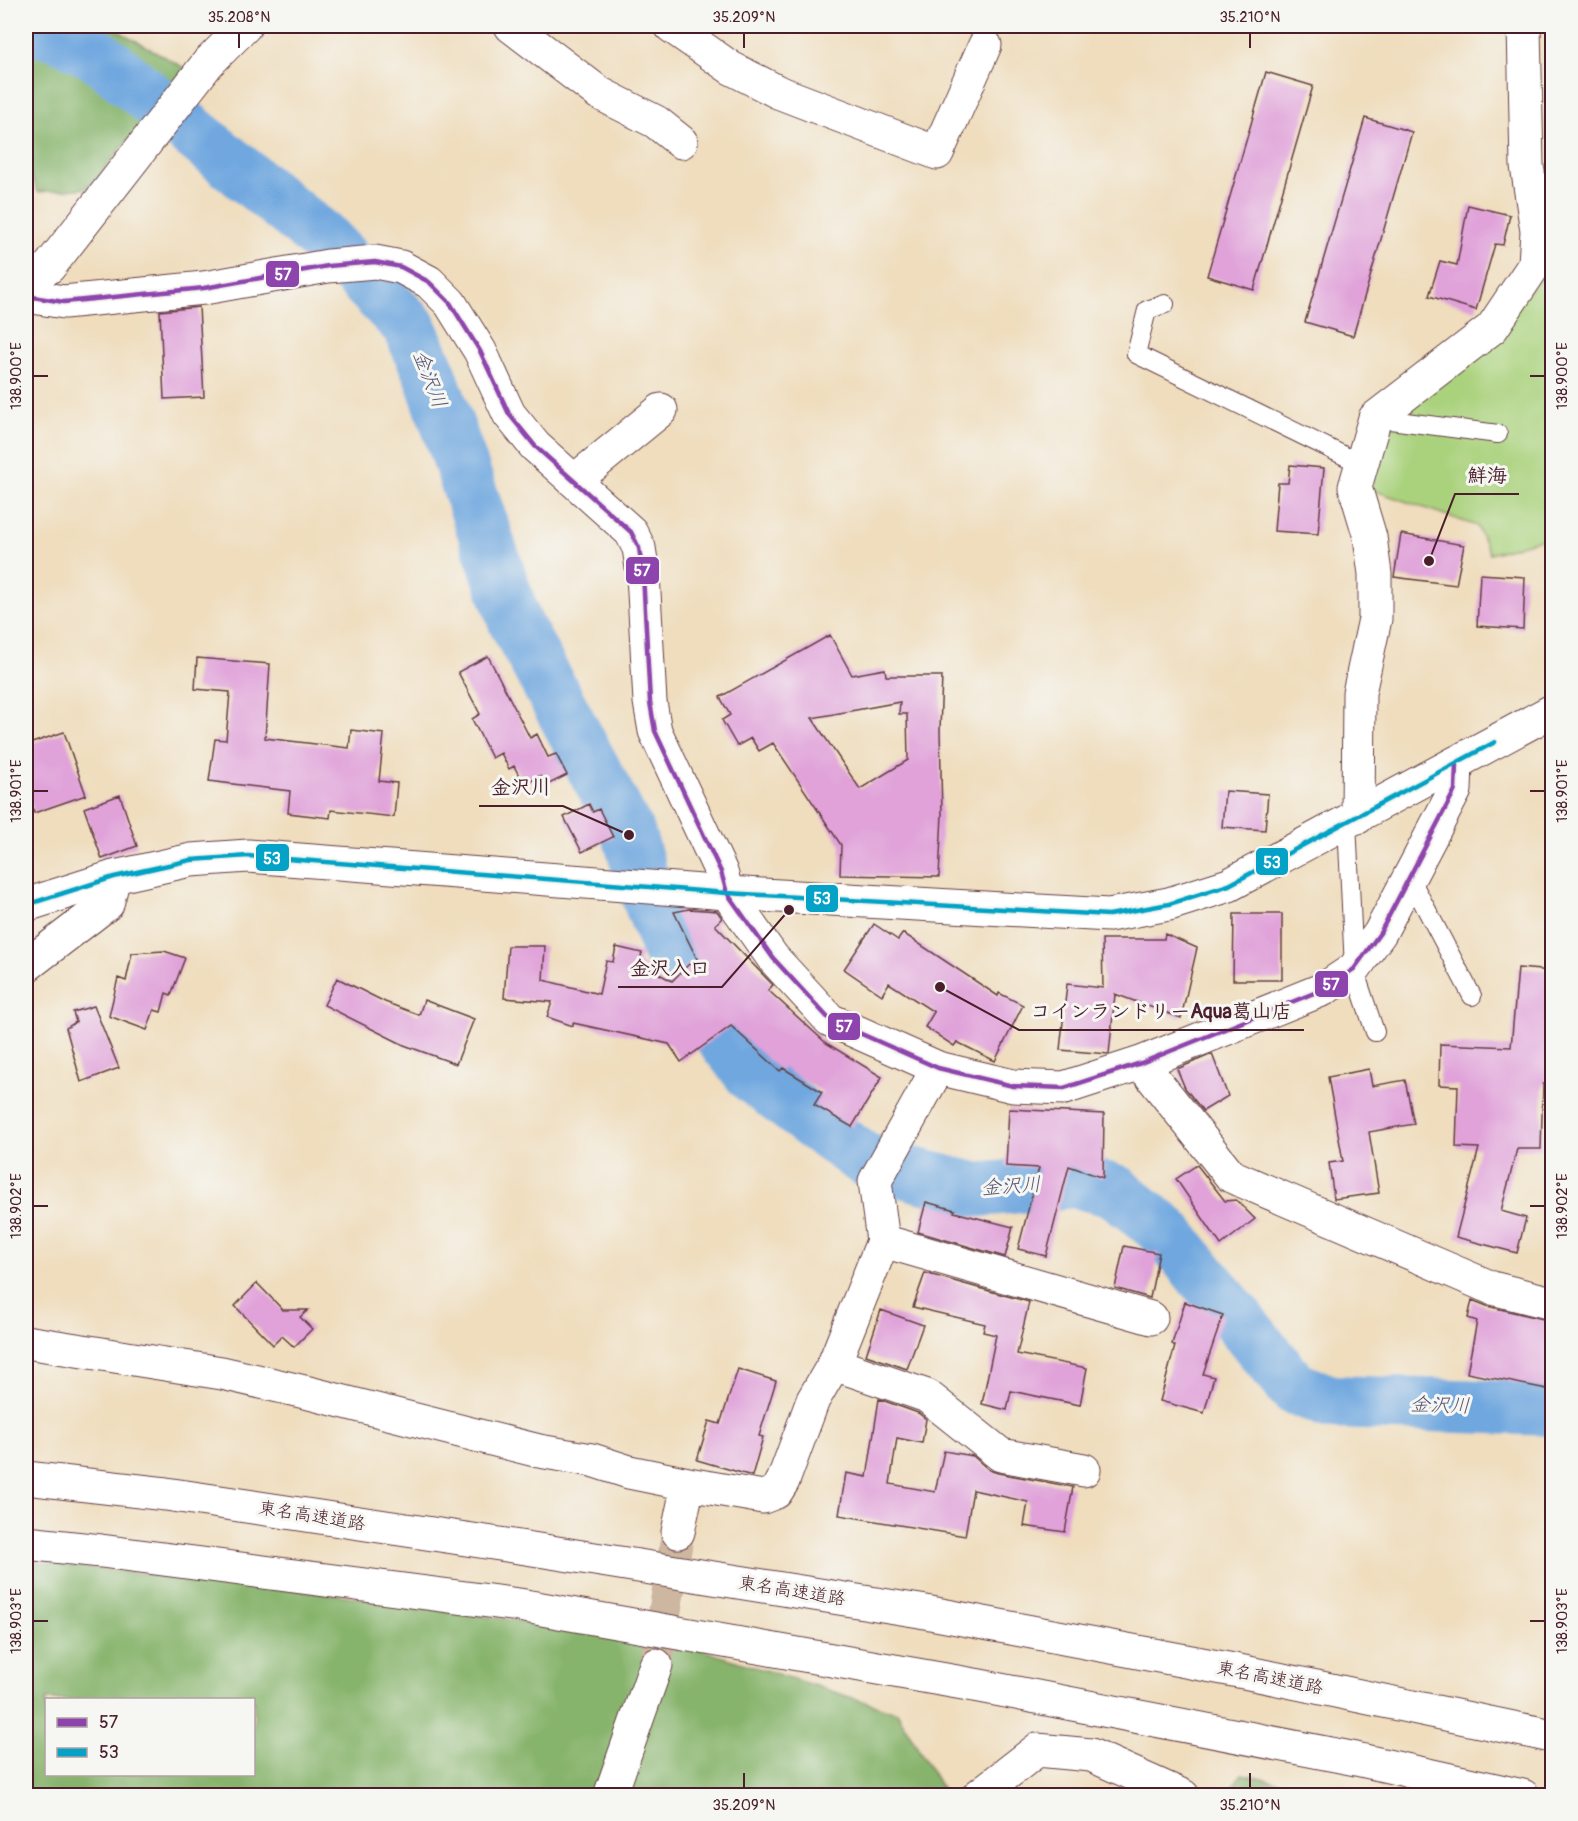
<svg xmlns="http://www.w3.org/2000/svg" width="1578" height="1821" font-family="Pangolin,'Klee One',sans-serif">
	<rect width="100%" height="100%" fill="#f6f6f2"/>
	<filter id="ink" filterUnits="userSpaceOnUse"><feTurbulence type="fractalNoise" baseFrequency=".0167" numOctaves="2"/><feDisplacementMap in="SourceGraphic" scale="12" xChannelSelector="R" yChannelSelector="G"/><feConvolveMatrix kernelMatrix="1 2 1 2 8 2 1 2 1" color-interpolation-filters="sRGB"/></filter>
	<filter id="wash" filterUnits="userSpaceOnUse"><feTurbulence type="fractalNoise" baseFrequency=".008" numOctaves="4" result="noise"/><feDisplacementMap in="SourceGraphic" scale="24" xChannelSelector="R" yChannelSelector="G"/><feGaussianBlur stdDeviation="1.35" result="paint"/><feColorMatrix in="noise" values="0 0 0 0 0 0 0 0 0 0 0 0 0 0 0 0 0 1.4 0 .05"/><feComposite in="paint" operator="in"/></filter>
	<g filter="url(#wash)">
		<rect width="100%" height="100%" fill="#efddbd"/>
		<path fill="#aad27d" stroke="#7a7854" stroke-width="1.5" d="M 1544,176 L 1552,178 L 1552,536 L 1490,554 L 1477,526 L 1364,487 L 1383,428 L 1546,274 Z"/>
		<path fill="#87b46c" stroke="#686a4c" stroke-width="1.5" fill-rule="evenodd" d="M 26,26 L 110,26 L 186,69 L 89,188 L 38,192 L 26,163 Z
			M 26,1561 L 340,1595 L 689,1646 L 897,1712 L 943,1791 L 939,1796 L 26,1796 ZM 46,1700 L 254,1700 L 254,1774 L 46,1774 Z
			M 1242,1774 L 1342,1795 L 1226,1795 Z"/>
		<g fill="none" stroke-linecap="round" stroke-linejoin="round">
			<path stroke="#70a7df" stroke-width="54" d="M 31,26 L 36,30 L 56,33 L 99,56 L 326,241 L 409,326 L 430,374 L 515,622 L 629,835 L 645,889 L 668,948 L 716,1030 L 753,1077 L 817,1126 L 864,1159 L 913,1174 L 978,1190 L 1074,1181 L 1115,1191 L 1167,1233 L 1294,1388 L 1331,1402 L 1552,1409"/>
		</g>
		<g id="blocks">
			<path fill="#e0a2d9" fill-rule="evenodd" d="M 1266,72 L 1313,86 L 1254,290 L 1207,276 Z
				M 1365,118 L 1412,132 L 1353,336 L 1305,322 Z
				M 1468,205 L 1510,215 L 1503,245 L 1495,244 L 1476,310 L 1429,296 L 1440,261 L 1457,265 Z
				M 199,307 L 204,397 L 164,399 L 160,311 Z
				M 1290,465 L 1324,468 L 1318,534 L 1274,531 L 1278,483 L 1288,483 Z
				M 1401,534 L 1464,545 L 1456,585 L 1394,577 Z
				M 1480,574 L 1525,577 L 1523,629 L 1477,626 Z
				M 830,635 L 852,675 L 885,669 L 886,676 L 942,676 L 940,730 L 942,814 L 939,877 L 840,875 L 841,845 L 773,743 L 759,751 L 751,738 L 737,746 L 722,720 L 730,715 L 720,697 ZM 900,702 L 899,714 L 907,714 L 908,760 L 860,789 L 812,718 Z
				M 488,656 L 530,738 L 537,734 L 548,757 L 556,754 L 567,775 L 545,786 L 540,776 L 524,785 L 514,766 L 509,769 L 501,753 L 492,758 L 472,719 L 480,714 L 458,672 Z
				M 197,658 L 270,664 L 265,738 L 349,748 L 351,730 L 384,734 L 379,781 L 397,783 L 394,817 L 331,810 L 330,818 L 288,813 L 290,791 L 209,781 L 215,739 L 226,740 L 230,692 L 195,689 Z
				M 64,732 L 86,795 L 34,813 L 26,788 L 26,745 Z
				M 1225,791 L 1268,794 L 1265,830 L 1222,827 Z
				M 120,795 L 137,846 L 102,859 L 84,808 Z
				M 589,804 L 593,812 L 599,809 L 613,837 L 582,852 L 564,817 Z
				M 689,909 L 717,911 L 722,918 L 715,925 L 773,985 L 768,990 L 826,1043 L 882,1077 L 852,1127 L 814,1105 L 822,1092 L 783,1068 L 780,1071 L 731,1026 L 681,1062 L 669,1044 L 573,1023 L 573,1026 L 547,1017 L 552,1002 L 504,998 L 508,946 L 545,946 L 543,980 L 599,994 L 606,961 L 613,962 L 616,947 L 642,953 L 639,963 L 672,981 L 689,964 L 701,967 L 674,912 Z
				M 1234,914 L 1282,914 L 1282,980 L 1233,980 Z
				M 874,924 L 898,940 L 903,933 L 998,996 L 999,993 L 1023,1005 L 995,1061 L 957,1042 L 954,1046 L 925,1027 L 934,1012 L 889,983 L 882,995 L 844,969 Z
				M 1165,934 L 1197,948 L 1181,1018 L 1115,994 L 1109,1054 L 1060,1050 L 1067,984 L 1103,988 L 1102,939 L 1164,939 Z
				M 164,951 L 185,958 L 171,995 L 166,993 L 161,1012 L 154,1010 L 147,1030 L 109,1016 L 118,978 L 126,981 L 132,953 Z
				M 1518,968 L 1552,971 L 1552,1085 L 1543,1084 L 1541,1149 L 1517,1149 L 1501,1211 L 1526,1218 L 1517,1253 L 1456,1237 L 1479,1148 L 1456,1147 L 1458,1086 L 1439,1085 L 1440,1044 L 1511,1047 Z
				M 337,978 L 385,1002 L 419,1015 L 424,1000 L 474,1019 L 456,1064 L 404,1045 L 324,1005 Z
				M 94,1006 L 119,1068 L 81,1082 L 66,1028 L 76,1022 L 73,1012 Z
				M 1212,1054 L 1228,1096 L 1203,1111 L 1185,1088 L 1177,1069 Z
				M 1369,1069 L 1372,1086 L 1405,1080 L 1414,1124 L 1369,1132 L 1379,1193 L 1334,1199 L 1329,1163 L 1343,1161 L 1328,1077 Z
				M 1009,1109 L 1104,1114 L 1103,1178 L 1069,1166 L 1046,1256 L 1018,1249 L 1039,1168 L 1006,1166 Z
				M 1197,1165 L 1225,1201 L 1236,1200 L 1255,1219 L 1221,1245 L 1176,1179 Z
				M 926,1202 L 955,1210 L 954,1212 L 1013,1227 L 1005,1257 L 918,1232 Z
				M 1124,1246 L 1159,1253 L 1150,1298 L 1115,1288 Z
				M 925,1273 L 1029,1302 L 1017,1354 L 1087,1368 L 1080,1405 L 1011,1391 L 1007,1410 L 982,1404 L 996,1335 L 983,1332 L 985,1324 L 913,1307 Z
				M 257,1283 L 283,1310 L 308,1310 L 300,1317 L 312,1329 L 294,1347 L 282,1336 L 273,1345 L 235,1306 Z
				M 1472,1300 L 1487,1306 L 1552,1321 L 1552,1390 L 1467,1373 L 1477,1321 L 1468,1318 Z
				M 1185,1302 L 1223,1315 L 1203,1374 L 1214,1377 L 1204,1413 L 1160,1401 L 1175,1346 L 1172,1344 Z
				M 881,1310 L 923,1325 L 907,1369 L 866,1355 Z
				M 738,1369 L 776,1381 L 759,1436 L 763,1437 L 752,1476 L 697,1460 L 709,1421 L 720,1424 Z
				M 879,1399 L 918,1413 L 926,1419 L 922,1443 L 897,1438 L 890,1484 L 935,1492 L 944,1451 L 973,1456 L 989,1470 L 998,1473 L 1073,1487 L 1065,1532 L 1024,1526 L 1028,1502 L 973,1490 L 965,1536 L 839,1515 L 846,1473 L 867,1477 Z"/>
		</g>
	</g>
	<g filter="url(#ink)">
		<use href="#blocks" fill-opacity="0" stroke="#633c41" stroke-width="1.5"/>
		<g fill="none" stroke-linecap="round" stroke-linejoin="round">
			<path stroke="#ceb7a0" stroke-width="33" stroke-dasharray="33 16" stroke-linecap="butt" d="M 656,1665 L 678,1532"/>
			<g stroke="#633c41" stroke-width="20">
				<path id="lane" d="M 1165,304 L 1147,310 L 1136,354 L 1361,464
					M 1375,418 L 1498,434
					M 1347,822 L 1354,969 L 1375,1032
					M 1410,878 L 1472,996"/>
			</g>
			<g stroke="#633c41" stroke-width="35">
				<path id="street" d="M 511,26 L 599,93 L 656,122 L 681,142
					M 671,26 L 731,68 L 778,92 L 937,153 L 985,45
					M 26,283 L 49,267 L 208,63 L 245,26
					M 26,296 L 64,302 L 204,288 L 328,266 L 375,262 L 401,267 L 429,282 L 450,303 L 480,351 L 509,414 L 535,446 L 631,532 L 639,548 L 643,574 L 650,702 L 655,731 L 721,872 L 727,893 L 773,958 L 830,1020 L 938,1068 L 1013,1086 L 1064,1088 L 1141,1063 L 1324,989 L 1354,969 L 1380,933 L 1455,790 L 1456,764
					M 574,481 L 661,410
					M 1358,817 L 1359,693 L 1375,619 L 1375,574 L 1370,537 L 1355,487 L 1375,418 L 1492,328 L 1535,264 L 1537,231 L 1527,166 L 1524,26
					M 26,966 L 107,904 L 114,877
					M 1141,1063 L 1231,1176 L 1492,1288 L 1552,1303
					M 883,1241 L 1151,1318
					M 26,1342 L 222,1373 L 309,1393 L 539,1451 L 592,1460 L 629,1472 L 688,1484 L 678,1532
					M 834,1364 L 927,1396 L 1001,1455 L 1084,1470
					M 688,1484 L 763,1497 L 776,1492 L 783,1481 L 813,1400 L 834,1364 L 883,1241 L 875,1181 L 938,1068
					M 610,1796 L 656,1665
					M 978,1796 L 1037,1750 L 1091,1755 L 1183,1796"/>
			</g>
			<g stroke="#633c41" stroke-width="35">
				<path id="primary" d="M 26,905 L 114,877 L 191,860 L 248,856 L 727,893 L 1109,915 L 1169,904 L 1229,885 L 1552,711"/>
			</g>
			<g stroke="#633c41" stroke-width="35">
				<path id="highway" d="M 26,1478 L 166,1494 L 526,1548 L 920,1611 L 1244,1672 L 1552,1736
					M 26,1543 L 101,1551 L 519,1605 L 980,1686 L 1356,1759 L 1523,1796"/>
			</g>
			<use href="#lane" stroke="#fff" stroke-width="18"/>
			<use href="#street" stroke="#fff" stroke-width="33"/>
			<use href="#primary" stroke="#fff" stroke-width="33"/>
			<use href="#highway" stroke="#fff" stroke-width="33"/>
			<g stroke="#f6f6f2" stroke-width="9">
				<path id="bus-1" d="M 26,296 L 64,302 L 204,288 L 328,266 L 375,262 L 401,267 L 429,282 L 450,303 L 480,351 L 509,414 L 535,446 L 631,532 L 639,548 L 643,574 L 650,702 L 655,731 L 721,872 L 727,893 L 773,958 L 830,1020 L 938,1068 L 1013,1086 L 1064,1088 L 1141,1063 L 1324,989 L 1354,969 L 1380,933 L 1455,790 L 1456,764"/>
			</g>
			<g stroke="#f6f6f2" stroke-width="9">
				<path id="bus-2" d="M 26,905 L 114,877 L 191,860 L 248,856 L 727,893 L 1109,915 L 1169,904 L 1229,885 L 1495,742"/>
			</g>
			<use href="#bus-1" stroke="#8e44ad" stroke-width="4.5"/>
			<use href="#bus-2" stroke="#04a2c6" stroke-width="4.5"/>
		</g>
	</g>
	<path fill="none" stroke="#4a1f2b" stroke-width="2" d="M 239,33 L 239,48M 744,33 L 744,48M 1250,33 L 1250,48M 33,376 L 48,376M 1530,376 L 1545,376M 33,791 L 48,791M 1530,791 L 1545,791M 33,1206 L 48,1206M 1530,1206 L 1545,1206M 33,1621 L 48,1621M 1530,1621 L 1545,1621M 744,1773 L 744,1788M 1250,1773 L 1250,1788"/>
	<g text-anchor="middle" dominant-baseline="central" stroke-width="6" stroke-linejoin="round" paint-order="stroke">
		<g font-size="18" fill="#4a1f2b" stroke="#f6f6f2">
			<text transform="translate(312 1516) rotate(9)">東名高速道路</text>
			<text transform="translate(792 1591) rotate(9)">東名高速道路</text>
			<text transform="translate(1270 1678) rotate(11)">東名高速道路</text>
		</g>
		<g font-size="20" font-style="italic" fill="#595573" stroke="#f6f6f2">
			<text transform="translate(430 379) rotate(69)">金沢川</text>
			<text transform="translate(1011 1186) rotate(-4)">金沢川</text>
			<text transform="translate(1440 1405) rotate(2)">金沢川</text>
		</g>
	</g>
	<path fill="none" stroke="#4a1f2b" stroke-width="2" d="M1429 561L1455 494H1519M629 835L563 806H479M789 910L722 987H618M940 987L1019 1030H1304"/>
	<g fill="#4a1f2b" stroke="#f6f6f2" stroke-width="2">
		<circle cx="1429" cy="561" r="6"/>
		<circle cx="629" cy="835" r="6"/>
		<circle cx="789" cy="910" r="6"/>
		<circle cx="940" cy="987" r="6"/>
	</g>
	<g font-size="20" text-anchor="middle" font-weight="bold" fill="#4a1f2b" stroke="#f6f6f2" stroke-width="6" stroke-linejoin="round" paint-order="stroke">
		<text x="1487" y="482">鮮海</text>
		<text x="521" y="794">金沢川</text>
		<text x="670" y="975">金沢入口</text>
		<text x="1161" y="1018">コインランドリーAqua葛山店</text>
	</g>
	<g stroke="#f6f6f2" stroke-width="2">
		<rect x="265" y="260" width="35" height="28" rx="6" fill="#8e44ad"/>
		<rect x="625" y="556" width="35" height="29" rx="6" fill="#8e44ad"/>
		<rect x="255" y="843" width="35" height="29" rx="6" fill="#04a2c6"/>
		<rect x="1255" y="847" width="34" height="29" rx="6" fill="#04a2c6"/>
		<rect x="805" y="884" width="34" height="29" rx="6" fill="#04a2c6"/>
		<rect x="1314" y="970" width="35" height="28" rx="6" fill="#8e44ad"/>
		<rect x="827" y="1012" width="34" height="29" rx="6" fill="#8e44ad"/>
	</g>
	<g font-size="16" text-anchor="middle" font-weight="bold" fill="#fff">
		<text x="283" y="280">57</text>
		<text x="642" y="576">57</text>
		<text x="272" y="864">53</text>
		<text x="1272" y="868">53</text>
		<text x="822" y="904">53</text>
		<text x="1331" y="990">57</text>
		<text x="844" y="1032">57</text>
	</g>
	<rect width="1578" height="1821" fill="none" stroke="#f6f6f2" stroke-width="66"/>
	<rect x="45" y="1698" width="210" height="78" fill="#f6f6f2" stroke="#b1a0a2" stroke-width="1.5"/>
	<rect x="57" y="1718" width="30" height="9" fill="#8e44ad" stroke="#b1a0a2" stroke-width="1.5"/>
	<text x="99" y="1728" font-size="18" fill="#4a1f2b">57</text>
	<rect x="57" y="1748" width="30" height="9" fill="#04a2c6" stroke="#b1a0a2" stroke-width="1.5"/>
	<text x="99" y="1758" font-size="18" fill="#4a1f2b">53</text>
	<rect x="33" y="33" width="1512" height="1755" fill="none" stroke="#4a1f2b" stroke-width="2"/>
	<g font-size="15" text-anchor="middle" fill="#4a1f2b">
		<text x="239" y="22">35.208°N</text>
		<text x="744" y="22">35.209°N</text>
		<text x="1250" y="22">35.210°N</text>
		<text transform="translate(1562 376) rotate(-90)" y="5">138.900°E</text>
		<text transform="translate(16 376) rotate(-90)" y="5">138.900°E</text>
		<text transform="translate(16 791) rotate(-90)" y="5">138.901°E</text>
		<text transform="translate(1562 791) rotate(-90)" y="5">138.901°E</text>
		<text transform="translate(16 1206) rotate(-90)" y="5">138.902°E</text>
		<text transform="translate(1562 1206) rotate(-90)" y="5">138.902°E</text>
		<text transform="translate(16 1621) rotate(-90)" y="5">138.903°E</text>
		<text transform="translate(1562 1621) rotate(-90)" y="5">138.903°E</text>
		<text x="744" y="1810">35.209°N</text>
		<text x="1250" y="1810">35.210°N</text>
	</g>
</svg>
